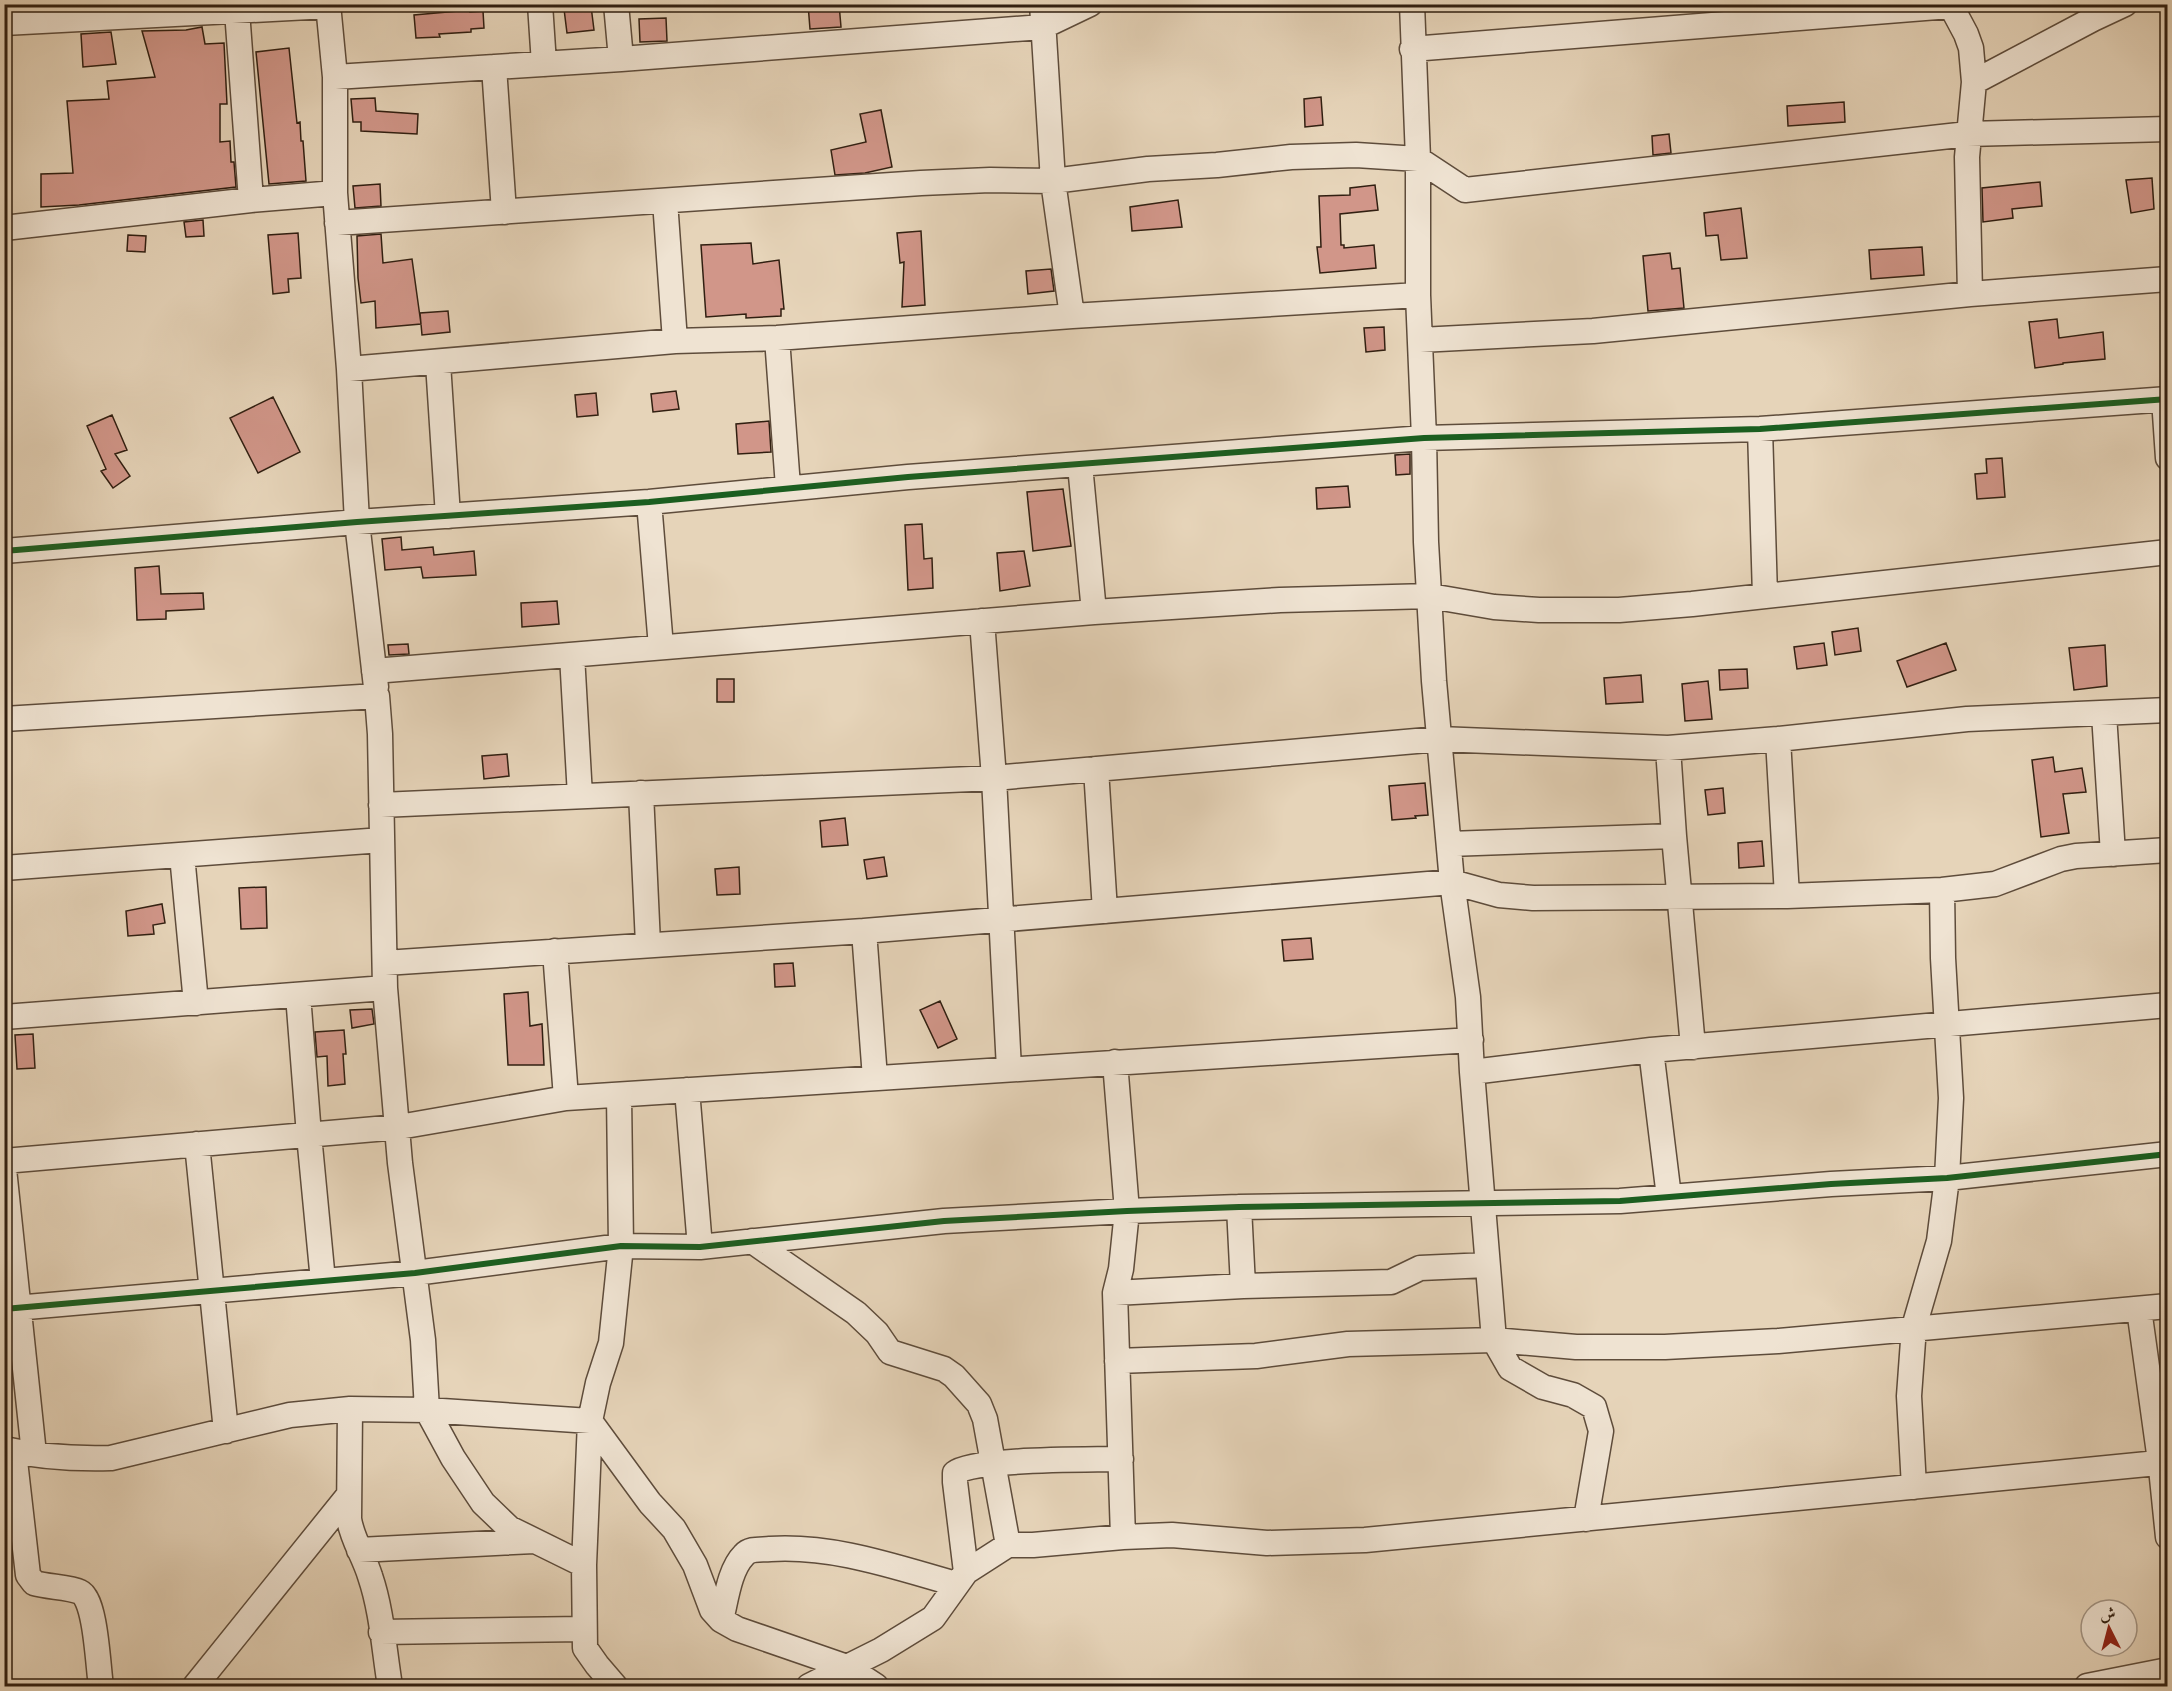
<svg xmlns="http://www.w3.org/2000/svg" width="2172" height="1691" font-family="Vollkorn,Amiri,serif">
	<rect width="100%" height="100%" fill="#e6d4b9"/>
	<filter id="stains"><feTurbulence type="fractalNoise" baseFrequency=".00333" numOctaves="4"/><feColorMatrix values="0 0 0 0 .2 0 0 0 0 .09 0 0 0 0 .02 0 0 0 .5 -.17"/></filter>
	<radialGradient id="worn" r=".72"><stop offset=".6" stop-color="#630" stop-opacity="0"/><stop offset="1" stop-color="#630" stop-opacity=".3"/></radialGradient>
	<path fill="#d19689" stroke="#311f11" stroke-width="1.5" d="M 808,4 L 839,4 L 841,27 L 810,29 Z
		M 591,6 L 594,30 L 567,33 L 564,9 Z
		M 470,10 L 470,12 L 483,11 L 484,28 L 471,29 L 471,32 L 439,34 L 440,37 L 416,38 L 414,15 Z
		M 666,18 L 667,41 L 640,42 L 639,19 Z
		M 202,27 L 205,44 L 224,43 L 227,104 L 220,104 L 220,142 L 230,141 L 231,162 L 234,162 L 236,187 L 79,205 L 41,207 L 41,174 L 73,173 L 67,101 L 109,99 L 107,81 L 155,77 L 142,31 L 186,30 Z
		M 111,32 L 116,64 L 83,67 L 81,34 Z
		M 289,48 L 297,123 L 300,122 L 301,141 L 303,141 L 306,181 L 269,184 L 256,52 Z
		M 1321,97 L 1323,125 L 1305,127 L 1304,99 Z
		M 375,98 L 376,111 L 418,114 L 417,134 L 361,131 L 361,122 L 353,122 L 351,99 Z
		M 1844,102 L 1845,122 L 1788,126 L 1787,106 Z
		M 881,110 L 892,167 L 865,173 L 835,175 L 831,150 L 866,142 L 860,114 Z
		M 1669,134 L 1671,153 L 1653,155 L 1652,136 Z
		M 2152,178 L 2154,209 L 2131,213 L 2126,180 Z
		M 2040,182 L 2042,206 L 2012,209 L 2013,218 L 1983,222 L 1982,188 Z
		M 380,184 L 381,206 L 355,208 L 353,186 Z
		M 1375,185 L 1378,210 L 1340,214 L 1341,245 L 1344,245 L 1344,248 L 1374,245 L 1376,268 L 1320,273 L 1317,247 L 1321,247 L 1319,196 L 1350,195 L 1350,188 Z
		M 1178,200 L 1182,227 L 1132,231 L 1130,207 Z
		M 1741,208 L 1747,258 L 1721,260 L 1718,235 L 1706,236 L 1704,213 Z
		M 203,220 L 204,236 L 186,237 L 184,222 Z
		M 921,231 L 925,305 L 902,307 L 904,262 L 900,263 L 897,233 Z
		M 298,233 L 301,278 L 288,279 L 289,292 L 273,294 L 268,235 Z
		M 381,234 L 383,263 L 412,259 L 421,324 L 376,328 L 375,301 L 361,303 L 358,278 L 357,236 Z
		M 128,235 L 146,236 L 145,252 L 127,251 Z
		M 751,243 L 753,264 L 779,260 L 784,309 L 781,309 L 781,316 L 746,318 L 746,314 L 706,317 L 701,245 Z
		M 1922,247 L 1924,275 L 1871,279 L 1869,250 Z
		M 1670,253 L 1672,269 L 1680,268 L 1684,308 L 1648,311 L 1643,256 Z
		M 1051,269 L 1054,291 L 1028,294 L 1026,271 Z
		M 448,311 L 450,332 L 422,335 L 420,313 Z
		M 2057,319 L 2059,338 L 2103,332 L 2105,359 L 2063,363 L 2063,364 L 2035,368 L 2029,322 Z
		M 1384,327 L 1385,350 L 1366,352 L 1364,328 Z
		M 676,391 L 679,409 L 653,412 L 651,394 Z
		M 596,393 L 598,415 L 577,417 L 575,395 Z
		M 273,397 L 300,452 L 258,473 L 230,418 Z
		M 112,415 L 127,450 L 115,454 L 130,476 L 113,488 L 101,471 L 106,469 L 87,426 Z
		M 769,421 L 771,452 L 738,454 L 736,424 Z
		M 1410,454 L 1410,474 L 1396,475 L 1395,455 Z
		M 2002,458 L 2005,497 L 1977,499 L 1975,474 L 1987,473 L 1986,459 Z
		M 1348,486 L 1350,507 L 1317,509 L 1316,488 Z
		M 1063,489 L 1071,546 L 1033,551 L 1027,492 Z
		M 922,524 L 924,559 L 932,558 L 933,588 L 908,590 L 905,525 Z
		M 401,537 L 402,550 L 433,547 L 434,555 L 474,551 L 476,575 L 423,578 L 421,567 L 385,570 L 382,539 Z
		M 1024,551 L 1030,586 L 1000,591 L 997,553 Z
		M 159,566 L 161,594 L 203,593 L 204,609 L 166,611 L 166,619 L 137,620 L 135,568 Z
		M 557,601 L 559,624 L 522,627 L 521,603 Z
		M 1858,628 L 1861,651 L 1835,655 L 1832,632 Z
		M 1824,643 L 1827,665 L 1797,669 L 1794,647 Z
		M 1946,643 L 1956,670 L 1907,687 L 1897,661 Z
		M 408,644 L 409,654 L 389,655 L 388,645 Z
		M 2105,645 L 2107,686 L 2074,690 L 2069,648 Z
		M 1747,669 L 1748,688 L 1720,690 L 1719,670 Z
		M 1641,675 L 1643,702 L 1606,704 L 1604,678 Z
		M 717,679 L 734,679 L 734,702 L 717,702 Z
		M 1708,681 L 1712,719 L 1685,721 L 1682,684 Z
		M 507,754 L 509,776 L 484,779 L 482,756 Z
		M 2053,757 L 2055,772 L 2082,768 L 2086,792 L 2063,794 L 2069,833 L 2041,837 L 2032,760 Z
		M 1425,783 L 1428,815 L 1415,816 L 1416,818 L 1392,820 L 1389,786 Z
		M 1723,788 L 1725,813 L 1708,815 L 1705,790 Z
		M 845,818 L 848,845 L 822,847 L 820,821 Z
		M 1762,841 L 1764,866 L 1739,868 L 1738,843 Z
		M 884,857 L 887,876 L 867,879 L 864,860 Z
		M 739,867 L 740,894 L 717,895 L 715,869 Z
		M 266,887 L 267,928 L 241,929 L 239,888 Z
		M 162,904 L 165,923 L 153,925 L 154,934 L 128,936 L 126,911 Z
		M 1311,938 L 1313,959 L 1284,961 L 1282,940 Z
		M 793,963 L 795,986 L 775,987 L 774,964 Z
		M 528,992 L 530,1026 L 542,1024 L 544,1065 L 508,1065 L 504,994 Z
		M 940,1001 L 957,1039 L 938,1048 L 920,1010 Z
		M 372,1009 L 374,1024 L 352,1028 L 350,1010 Z
		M 344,1030 L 346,1054 L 343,1054 L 345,1084 L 328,1086 L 327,1056 L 317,1057 L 315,1032 Z
		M 33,1034 L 35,1068 L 17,1069 L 15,1035 Z"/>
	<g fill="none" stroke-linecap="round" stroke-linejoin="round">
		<g stroke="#5e4c3b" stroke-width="27">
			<path id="minor" d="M 328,4 L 335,77 L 335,193 L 349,369 L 357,522 L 376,687
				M 540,4 L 544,64
				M 616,4 L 621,59
				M 1042,4 L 1053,181 L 1072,316
				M 1412,4 L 1418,159 L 1418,295 L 1424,438 L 1426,542 L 1434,681 L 1452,882 L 1468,997 L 1472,1072 L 1494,1340 L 1510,1368 L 1543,1387 L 1573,1395 L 1594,1407 L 1601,1431 L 1586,1519
				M 1950,4 L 1966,34 L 1971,48 L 1974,82 L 1967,157 L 1970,294
				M 237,11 L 251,200
				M 4,23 L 328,6
				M 1412,49 L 1950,6
				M 494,67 L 504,212
				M 335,77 L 621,59 L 1042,27 L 1090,4
				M 1974,82 L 2093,19 L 2125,4
				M 665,201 L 675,341
				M 337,223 L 921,183 L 990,180 L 1053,181 L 1148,169 L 1217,165 L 1291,157 L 1356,155 L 1418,159 L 1465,190 L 1968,134 L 2168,129
				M 4,228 L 251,200 L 335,193
				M 777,338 L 788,487
				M 1420,340 L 1593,331 L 1970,294 L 2168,279
				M 438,363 L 448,516
				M 349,369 L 675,341 L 777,338 L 1072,316 L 1418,295
				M 2164,399 L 2168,458
				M 1760,429 L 1765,596
				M 1080,465 L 1094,612
				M 649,502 L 661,647
				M 4,551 L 357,522 L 649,502 L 908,477 L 1424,438 L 1760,429 L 2168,399
				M 982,621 L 994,778 L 1009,1069
				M 572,655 L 580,796
				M 374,671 L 1094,612 L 1280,600 L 1430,596 L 1494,607 L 1539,610 L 1619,610 L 1692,604 L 2168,552
				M 2104,714 L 2113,854
				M 4,719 L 377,696 L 380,734 L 385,988 L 400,1163 L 423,1340 L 427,1410 L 453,1458 L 483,1503 L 509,1528 L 584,1565
				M 1778,739 L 1787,896
				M 1668,748 L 1674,836 L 1693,1047
				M 1096,769 L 1105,911
				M 641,793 L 648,944
				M 381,805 L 994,778 L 1439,739 L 1668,748 L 1778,739 L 1967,719 L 2168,710
				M 1449,844 L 1674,836
				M 182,855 L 196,1003
				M 4,868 L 382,840
				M 864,931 L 875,1078
				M 555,951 L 566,1098
				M 385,963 L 864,931 L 1452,882 L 1499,895 L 1533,898 L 1787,896 L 1942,890 L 1995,884 L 2061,859 L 2076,856 L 2168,850
				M 298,995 L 309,1135 L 323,1281
				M 4,1017 L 385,988
				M 1651,1050 L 1669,1197
				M 1115,1062 L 1127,1211 L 1121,1269 L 1115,1293 L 1123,1537
				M 1472,1072 L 1651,1050 L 2168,1005
				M 687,1090 L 700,1247
				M 197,1144 L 226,1431
				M 4,1161 L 399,1127 L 566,1098 L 1471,1040
				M 4,1169 L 34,1454
				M 1239,1207 L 1243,1286
				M 752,1241 L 856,1313 L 877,1333 L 890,1352 L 944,1369 L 954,1376 L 979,1404 L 985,1419 L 1008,1545
				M 1115,1293 L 1243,1286 L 1391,1282 L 1420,1268 L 1487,1265
				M 4,1309 L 415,1273 L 621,1246 L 700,1247 L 944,1221 L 1127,1211 L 1239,1207 L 1620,1201 L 1831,1184 L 1947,1178 L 2168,1154
				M 2139,1309 L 2161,1468 L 2168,1537
				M 1117,1361 L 1256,1356 L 1348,1344 L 1494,1340 L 1576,1347 L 1665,1347 L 1778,1341 L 2168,1306
				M 350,1409 L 349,1519 C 352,1539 364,1556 370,1576 C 382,1611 384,1650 390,1686
				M 4,1449 C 39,1457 75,1459 111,1458 L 290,1415 L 350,1409 L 427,1410 L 590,1421 L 650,1503 L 674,1529 L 695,1565 L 712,1610 L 721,1620 L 737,1629 L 847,1667 L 876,1686
				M 14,1452 L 28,1575 L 34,1583 C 47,1587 70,1587 80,1592 C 96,1599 98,1668 101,1686
				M 1914,1487 L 1909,1396 L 1914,1327 L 1939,1241 L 1947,1178 L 1951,1098 L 1943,958 L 1942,890
				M 359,1550 L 534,1541
				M 966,1572 L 955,1482 L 955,1473 C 974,1458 1090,1460 1121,1459
				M 721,1620 C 726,1601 729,1570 744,1555 C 750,1548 761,1550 770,1549 C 834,1545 895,1567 956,1584
				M 381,1632 L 584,1629
				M 195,1686 L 348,1496
				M 615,1686 L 597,1665 L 585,1648 L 584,1565 L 590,1421 L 598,1383 L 611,1343 L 621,1246 L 619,1095
				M 809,1686 L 881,1650 L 933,1618 L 966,1572 L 1008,1545 L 1033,1545 L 1123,1537 L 1172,1535 L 1267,1543 L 1365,1540 L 2168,1462
				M 2087,1686 L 2168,1670"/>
		</g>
		<use href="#minor" stroke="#efe3d2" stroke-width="24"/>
		<g stroke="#efe3d2" stroke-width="10">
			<path id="cycleway" d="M 4,551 L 357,522 L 649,502 L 908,477 L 1424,438 L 1760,429 L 2168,399
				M 4,1309 L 415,1273 L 621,1246 L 700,1247 L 944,1221 L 1127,1211 L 1239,1207 L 1620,1201 L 1831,1184 L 1947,1178 L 2168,1154"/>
		</g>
		<use href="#cycleway" stroke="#1b5e20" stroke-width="6"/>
	</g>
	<rect width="2172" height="1691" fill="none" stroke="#e6d4b9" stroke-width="24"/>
	<rect x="6" y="6" width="2160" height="1679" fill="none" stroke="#311f11" stroke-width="3"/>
	<rect x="12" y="12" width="2148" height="1667" fill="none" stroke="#311f11" stroke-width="1.5"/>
	<g transform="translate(2109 1628) rotate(354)"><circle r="28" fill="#efe3d2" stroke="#a39585" stroke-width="1.5"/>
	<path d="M0-4.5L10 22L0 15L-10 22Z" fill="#8f2418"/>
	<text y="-9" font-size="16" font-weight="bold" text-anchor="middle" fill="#311f11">ش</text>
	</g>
	<rect width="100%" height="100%" filter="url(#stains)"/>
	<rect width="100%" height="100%" fill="url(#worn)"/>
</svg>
